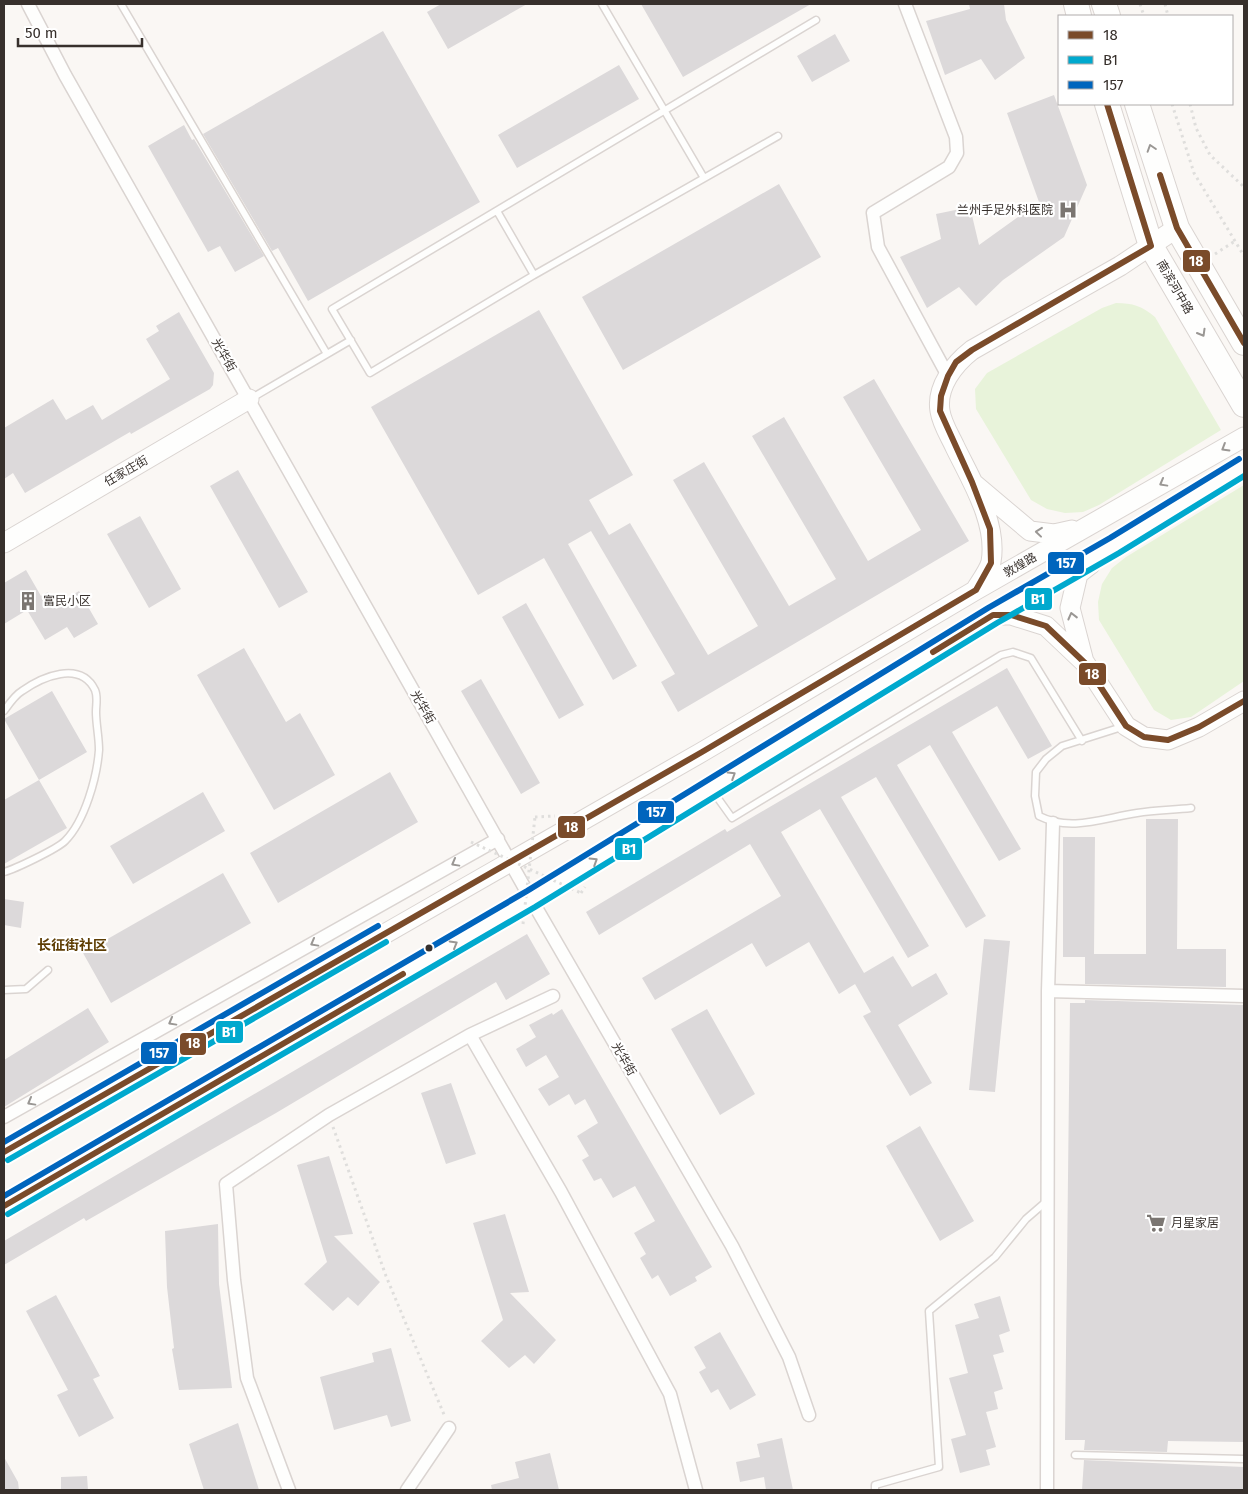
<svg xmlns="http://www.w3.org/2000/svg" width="1248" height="1494" font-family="'Fira Sans','Noto Sans SC',sans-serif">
	<rect width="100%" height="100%" fill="#faf7f4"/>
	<path fill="#e8f3da" d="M 1116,303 C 1133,303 1142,306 1155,317 L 1221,430 L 1099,505 L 1083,512 L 1065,513 L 1047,509 L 1031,500 L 976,409 L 975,389 L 987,373 L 1102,308 Z
		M 1244,485 L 1244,681 L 1191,717 L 1171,720 L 1154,710 L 1099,620 L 1098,602 L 1102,584 L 1112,568 L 1126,557 Z"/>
	<path fill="#dcd9da" d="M 441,4 L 527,4 L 448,49 L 427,12 Z
		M 641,4 L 811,4 L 683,77 Z
		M 969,4 L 1004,4 L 1006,20 L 1025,58 L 995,80 L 981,59 L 945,75 L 926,21 L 970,9 Z
		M 383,31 L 480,202 L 308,301 L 278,248 L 272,251 L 203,134 Z
		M 835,34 L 850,61 L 812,82 L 797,56 Z
		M 619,65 L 639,99 L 517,168 L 498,135 Z
		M 1054,95 L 1087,185 L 1064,237 L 1003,280 L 976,306 L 959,287 L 927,308 L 900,257 L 941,239 L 936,214 L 970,207 L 979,245 L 1039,202 L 1007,113 Z
		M 184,125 L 192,140 L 194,139 L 264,256 L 235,272 L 220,246 L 208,252 L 148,146 Z
		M 779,184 L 821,257 L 623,370 L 582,297 Z
		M 539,310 L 633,475 L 589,500 L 609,535 L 630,523 L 708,655 L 758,626 L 673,480 L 704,462 L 789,606 L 836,579 L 752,436 L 784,417 L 868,561 L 921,530 L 843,397 L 874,379 L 969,541 L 678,712 L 661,682 L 675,674 L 591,531 L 568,544 L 637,666 L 613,680 L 544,558 L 478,595 L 371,407 Z
		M 179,312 L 214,373 L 213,385 L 210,389 L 131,434 L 130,432 L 25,493 L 13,473 L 4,479 L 4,428 L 53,399 L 66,420 L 93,405 L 102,420 L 170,379 L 146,339 L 159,331 L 156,326 Z
		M 238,470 L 308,592 L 279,608 L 210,486 Z
		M 140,516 L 181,589 L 149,608 L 107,534 Z
		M 26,570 L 41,596 L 48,592 L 56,605 L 79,591 L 98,624 L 74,638 L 67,627 L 45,640 L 27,610 L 4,624 L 4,583 Z
		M 526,603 L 584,705 L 559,719 L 502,617 Z
		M 244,648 L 286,722 L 300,713 L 335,775 L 274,810 L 197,675 Z
		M 1007,668 L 1052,746 L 1028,759 L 997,706 L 952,732 L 1021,849 L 999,861 L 930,745 L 897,765 L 986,916 L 966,928 L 876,777 L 841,797 L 929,946 L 908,958 L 820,809 L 781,832 L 864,973 L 893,956 L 912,987 L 936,973 L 948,994 L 898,1025 L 932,1083 L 910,1096 L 863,1016 L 871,1012 L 855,984 L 839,994 L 809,942 L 766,967 L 752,943 L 655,1000 L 642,978 L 781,896 L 750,844 L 599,935 L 586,912 L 725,829 L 727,832 Z
		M 481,679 L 540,783 L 521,794 L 461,691 Z
		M 52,691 L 87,752 L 39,780 L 4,719 Z
		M 390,772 L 418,822 L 278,903 L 250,853 Z
		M 39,780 L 67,828 L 4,864 L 4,800 Z
		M 203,792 L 225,831 L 133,884 L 110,846 Z
		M 1146,819 L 1178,819 L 1177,949 L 1226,949 L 1226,987 L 1085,984 L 1085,957 L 1063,957 L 1063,837 L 1095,837 L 1094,954 L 1146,954 Z
		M 223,873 L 251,923 L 111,1003 L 83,953 Z
		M 4,899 L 24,902 L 21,928 L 4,925 Z
		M 527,934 L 550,974 L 506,1000 L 496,982 L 276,1113 L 86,1221 L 84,1218 L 4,1265 L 4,1241 Z
		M 984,939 L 1010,941 L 995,1092 L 969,1090 Z
		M 1085,1000 L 1244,1005 L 1244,1442 L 1168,1441 L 1167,1452 L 1084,1450 L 1085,1440 L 1065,1440 L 1070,1003 L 1085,1003 Z
		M 88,1008 L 109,1042 L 4,1107 L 4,1060 Z
		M 562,1009 L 712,1267 L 695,1277 L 697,1281 L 670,1296 L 658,1275 L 652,1279 L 640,1258 L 646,1254 L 634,1233 L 655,1221 L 635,1186 L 613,1198 L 601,1178 L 594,1181 L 582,1160 L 589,1156 L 577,1136 L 598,1123 L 585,1099 L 575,1105 L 569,1094 L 549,1106 L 538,1089 L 559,1077 L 546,1055 L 526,1067 L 516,1049 L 536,1037 L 529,1025 L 552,1013 L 553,1015 Z
		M 707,1009 L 755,1094 L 720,1115 L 671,1029 Z
		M 451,1083 L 476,1154 L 446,1164 L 421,1093 Z
		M 920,1126 L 974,1221 L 940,1241 L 886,1146 Z
		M 329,1156 L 353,1234 L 334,1236 L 380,1282 L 358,1306 L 348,1297 L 333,1311 L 304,1284 L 327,1262 L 297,1165 Z
		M 505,1214 L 529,1292 L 510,1293 L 556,1340 L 534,1364 L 525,1355 L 509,1368 L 481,1341 L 503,1320 L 473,1223 Z
		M 218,1224 L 219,1284 L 232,1388 L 179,1390 L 172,1349 L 174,1348 L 167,1287 L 165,1231 Z
		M 56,1295 L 100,1376 L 93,1379 L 114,1418 L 79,1437 L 57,1395 L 68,1390 L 26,1311 Z
		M 1000,1296 L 1010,1331 L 999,1335 L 1004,1352 L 993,1355 L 1003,1389 L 994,1392 L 998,1409 L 986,1412 L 996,1447 L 986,1450 L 990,1465 L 960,1473 L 951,1439 L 966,1435 L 949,1378 L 968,1373 L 955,1325 L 979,1318 L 974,1304 Z
		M 720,1332 L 756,1395 L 730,1410 L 718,1389 L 711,1393 L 699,1372 L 706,1368 L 694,1347 Z
		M 391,1348 L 411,1421 L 391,1427 L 387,1415 L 334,1430 L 320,1377 L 374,1362 L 372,1353 Z
		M 238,1423 L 259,1490 L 204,1490 L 189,1444 Z
		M 782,1438 L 793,1490 L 766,1490 L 764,1477 L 740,1482 L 736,1462 L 760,1457 L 757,1444 Z
		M 550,1453 L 559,1490 L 492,1490 L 491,1485 L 519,1478 L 515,1462 Z
		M 4,1457 L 18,1482 L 19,1490 L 4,1490 Z
		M 1084,1460 L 1244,1467 L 1244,1490 L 1082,1490 Z
		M 87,1476 L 88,1490 L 61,1490 L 61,1477 Z"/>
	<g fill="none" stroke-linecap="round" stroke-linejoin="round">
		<g stroke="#dad4d1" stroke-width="9">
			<path id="lane" d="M 121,4 L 327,354
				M 602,4 L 704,178
				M 497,211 L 534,275 L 370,373 L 332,309 L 816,20
				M 534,275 L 778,136
				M 250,399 L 351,340
				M 4,711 C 9,704 15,695 22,691 C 42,677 80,660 95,690 C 98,697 96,704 96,712 C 96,724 99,737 99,750 C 97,777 85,821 65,841 C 57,849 15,869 4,872
				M 1125,726 L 1062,746 L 1046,759 L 1036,772 L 1035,796 L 1039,816 C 1071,832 1103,818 1137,813 C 1155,810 1173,810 1191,808
				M 712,790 L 732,818 L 1001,655 L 1013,652 L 1031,658 L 1082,741
				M 4,990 L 26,989 L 48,970
				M 1075,1455 L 1244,1459
				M 875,1490 L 875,1485 L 939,1467 L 929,1311 L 995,1257 L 1026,1219 L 1048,1200"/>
		</g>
		<g stroke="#dad4d1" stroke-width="15">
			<path id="street" d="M 28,4 L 65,75 L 531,899 L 732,1246 L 789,1357 L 809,1415
				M 905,4 L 956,137 L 957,153 L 949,167 L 873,213 L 878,247 L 948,376
				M 1053,823 L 1048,991 L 1244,996
				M 470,1035 L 561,1192 L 670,1394 L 696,1490
				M 4,1117 L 498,839
				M 289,1490 L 247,1378 L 234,1280 L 226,1184 L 329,1115 L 470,1035 L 553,996
				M 407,1490 L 449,1428
				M 1047,1490 L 1048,991"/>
		</g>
		<g stroke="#dad4d1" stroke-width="21">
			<path id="secondary" d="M 973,483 L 1030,531 L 1054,534 L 1072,530
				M 4,543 L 249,399
				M 976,589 C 981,581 989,570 991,562 C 998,523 971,480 955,447 C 950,436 942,424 940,411 C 936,387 954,364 972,350 L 1120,266 L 1177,228
				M 993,615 L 1011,615 L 1046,626 L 1085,663 L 1126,726 L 1144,737 L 1168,740 L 1199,727 L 1244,701
				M 1084,662 L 1070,608 L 1078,574 L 1091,564
				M 4,1152 L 702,752 L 976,590 L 1244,437
				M 4,1206 L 531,899 L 993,615 L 1114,546 L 1244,466"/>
		</g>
		<g stroke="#dad4d1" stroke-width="26">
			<path id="highway" d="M 1076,4 L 1079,16
				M 1104,4 L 1108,16
				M 1107,104 L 1151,246 L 1244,405
				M 1137,104 L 1177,228 L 1244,343"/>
		</g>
		<path stroke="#dfdedc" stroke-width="3" stroke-dasharray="2.5 4" stroke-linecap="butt" d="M 1140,4 L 1144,16
			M 1165,4 L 1168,16
			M 1172,104 L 1194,173 L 1244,256
			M 1190,104 L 1196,128 L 1210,155 L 1244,187
			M 1215,254 L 1235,241
			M 535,817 L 555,816
			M 581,893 L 585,887
			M 333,1127 L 386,1276 L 445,1417"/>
		<use href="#lane" stroke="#fefefd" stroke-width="6"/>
		<use href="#street" stroke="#fefefd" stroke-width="12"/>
		<use href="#secondary" stroke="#fefefd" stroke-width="19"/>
		<use href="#highway" stroke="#fefefd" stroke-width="24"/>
		<path stroke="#dfdedc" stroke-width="3" stroke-dasharray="2.5 4" stroke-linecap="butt" d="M 471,842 L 581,893
			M 523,924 L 535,817"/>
		<g stroke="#fff" stroke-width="10">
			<path id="bus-1" d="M 1160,175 L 1177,228 L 1244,343
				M 933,652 L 993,615 L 1011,615 L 1046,626 L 1085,663 L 1126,726 L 1144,737 L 1168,740 L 1199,727 L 1244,701
				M 4,1152 L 702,752 L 976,590 L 991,563 L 990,529 L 972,482 L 940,411 L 941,396 L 948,376 L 956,362 L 972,350 L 1151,246 L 1107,104
				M 4,1206 L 403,974"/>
		</g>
		<g stroke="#fff" stroke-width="10">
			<path id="bus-2" d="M 8,1160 L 386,942
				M 8,1214 L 535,907 L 997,623 L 1119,553 L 1244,476"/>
		</g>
		<g stroke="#fff" stroke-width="10">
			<path id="bus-3" d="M 4,1142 L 378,926
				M 4,1196 L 527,891 L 988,608 L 1110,538 L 1239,459"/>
		</g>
		<use href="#bus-1" stroke="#7a4b2a" stroke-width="6"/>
		<use href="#bus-2" stroke="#00a9ce" stroke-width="6"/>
		<use href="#bus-3" stroke="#0065bd" stroke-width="6"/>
	</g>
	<defs><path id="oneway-chevron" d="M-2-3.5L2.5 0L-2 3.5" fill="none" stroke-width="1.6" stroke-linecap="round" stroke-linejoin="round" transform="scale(1.25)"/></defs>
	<g stroke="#9a9794">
		<use href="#oneway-chevron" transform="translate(1151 148) rotate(-108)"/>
		<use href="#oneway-chevron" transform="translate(1202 333) rotate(60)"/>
		<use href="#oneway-chevron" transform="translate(1225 448) rotate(149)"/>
		<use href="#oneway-chevron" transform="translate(1163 483) rotate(151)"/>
		<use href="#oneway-chevron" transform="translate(1039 532) rotate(-174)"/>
		<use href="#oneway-chevron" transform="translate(1072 616) rotate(-104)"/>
		<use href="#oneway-chevron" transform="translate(732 775) rotate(-32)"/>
		<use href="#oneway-chevron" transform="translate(594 861) rotate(-32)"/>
		<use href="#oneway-chevron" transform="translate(455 863) rotate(151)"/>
		<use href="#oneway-chevron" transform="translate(314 943) rotate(151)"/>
		<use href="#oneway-chevron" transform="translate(454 944) rotate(-30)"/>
		<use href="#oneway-chevron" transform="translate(172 1022) rotate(151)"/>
		<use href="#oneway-chevron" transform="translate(31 1102) rotate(151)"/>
	</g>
	<defs>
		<g id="hospital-bare" transform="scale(1.5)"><path d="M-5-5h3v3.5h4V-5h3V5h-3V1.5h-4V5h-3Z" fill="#7b7672" stroke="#fff" stroke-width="2.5" paint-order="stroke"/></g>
		<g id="building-bare" transform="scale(1.5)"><path d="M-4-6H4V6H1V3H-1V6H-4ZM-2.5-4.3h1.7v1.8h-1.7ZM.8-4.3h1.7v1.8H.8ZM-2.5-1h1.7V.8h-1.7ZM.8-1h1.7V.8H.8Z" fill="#7b7672" stroke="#fff" stroke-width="2.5" paint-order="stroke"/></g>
		<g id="supermarket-bare" transform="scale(1.5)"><path d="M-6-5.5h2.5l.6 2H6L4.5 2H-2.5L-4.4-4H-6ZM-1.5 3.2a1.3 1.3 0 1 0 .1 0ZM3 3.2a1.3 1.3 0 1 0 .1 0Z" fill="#7b7672" stroke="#fff" stroke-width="2.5" paint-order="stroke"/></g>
	</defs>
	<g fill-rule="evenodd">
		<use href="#hospital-bare" x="1068" y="210"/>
		<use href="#building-bare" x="28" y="601"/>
		<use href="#supermarket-bare" x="1156" y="1223"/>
	</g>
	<circle fill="#37302c" stroke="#fff" stroke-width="2" cx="429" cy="948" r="4.5"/>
	<g text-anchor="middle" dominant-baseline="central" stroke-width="4.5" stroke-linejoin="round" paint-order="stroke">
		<g font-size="12" fill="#37302c" stroke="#fff" text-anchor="start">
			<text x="1053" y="210" text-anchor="end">兰州手足外科医院</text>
			<text x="43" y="601">富民小区</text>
			<text x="1171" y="1223">月星家居</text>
		</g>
		<g font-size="12" fill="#37302c" stroke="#fff">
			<text transform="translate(1175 287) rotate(60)">南滨河中路</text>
			<text transform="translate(224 355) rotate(60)">光华街</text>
			<text transform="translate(126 471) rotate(-30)">任家庄街</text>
			<text transform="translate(1020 565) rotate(-30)">敦煌路</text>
			<text transform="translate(423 707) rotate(60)">光华街</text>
			<text transform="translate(624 1059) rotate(60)">光华街</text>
		</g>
		<g font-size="14" font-weight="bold" fill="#5d3d03" stroke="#fff">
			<text x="72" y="945">长征街社区</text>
		</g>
	</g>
	<g stroke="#fff" stroke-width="2">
		<rect x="1182" y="249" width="29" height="24" rx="5" fill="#7a4b2a"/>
		<rect x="1047" y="551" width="38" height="24" rx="5" fill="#0065bd"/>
		<rect x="1024" y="587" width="29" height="24" rx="5" fill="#00a9ce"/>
		<rect x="1078" y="662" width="29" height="24" rx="5" fill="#7a4b2a"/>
		<rect x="637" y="800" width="38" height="24" rx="5" fill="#0065bd"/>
		<rect x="557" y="815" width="29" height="24" rx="5" fill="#7a4b2a"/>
		<rect x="614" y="837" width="29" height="24" rx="5" fill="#00a9ce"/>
		<rect x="215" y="1020" width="29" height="24" rx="5" fill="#00a9ce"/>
		<rect x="179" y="1032" width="28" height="24" rx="5" fill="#7a4b2a"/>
		<rect x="140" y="1041" width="38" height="24" rx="5" fill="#0065bd"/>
	</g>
	<g font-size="14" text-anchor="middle" font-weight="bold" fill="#fff">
		<text x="1196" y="266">18</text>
		<text x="1066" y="568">157</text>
		<text x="1038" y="604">B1</text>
		<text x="1092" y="679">18</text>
		<text x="656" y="817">157</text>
		<text x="571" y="832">18</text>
		<text x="629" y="854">B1</text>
		<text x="229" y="1037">B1</text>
		<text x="193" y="1048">18</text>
		<text x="159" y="1058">157</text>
	</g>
	<rect width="1248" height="1494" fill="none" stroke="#37302c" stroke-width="10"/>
	<rect x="1058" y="15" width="175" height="90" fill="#ffffff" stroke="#afacab"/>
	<rect x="1068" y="31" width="25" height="8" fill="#7a4b2a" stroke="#afacab"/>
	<text x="1103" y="40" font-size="15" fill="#37302c">18</text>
	<rect x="1068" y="56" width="25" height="8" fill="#00a9ce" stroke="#afacab"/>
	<text x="1103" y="65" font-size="15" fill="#37302c">B1</text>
	<rect x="1068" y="81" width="25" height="8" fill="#0065bd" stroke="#afacab"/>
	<text x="1103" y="90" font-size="15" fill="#37302c">157</text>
	<path d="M18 38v8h124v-8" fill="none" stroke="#37302c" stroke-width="2.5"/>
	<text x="25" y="38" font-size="15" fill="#37302c" stroke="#ffffff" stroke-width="4" paint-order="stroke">50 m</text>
</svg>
